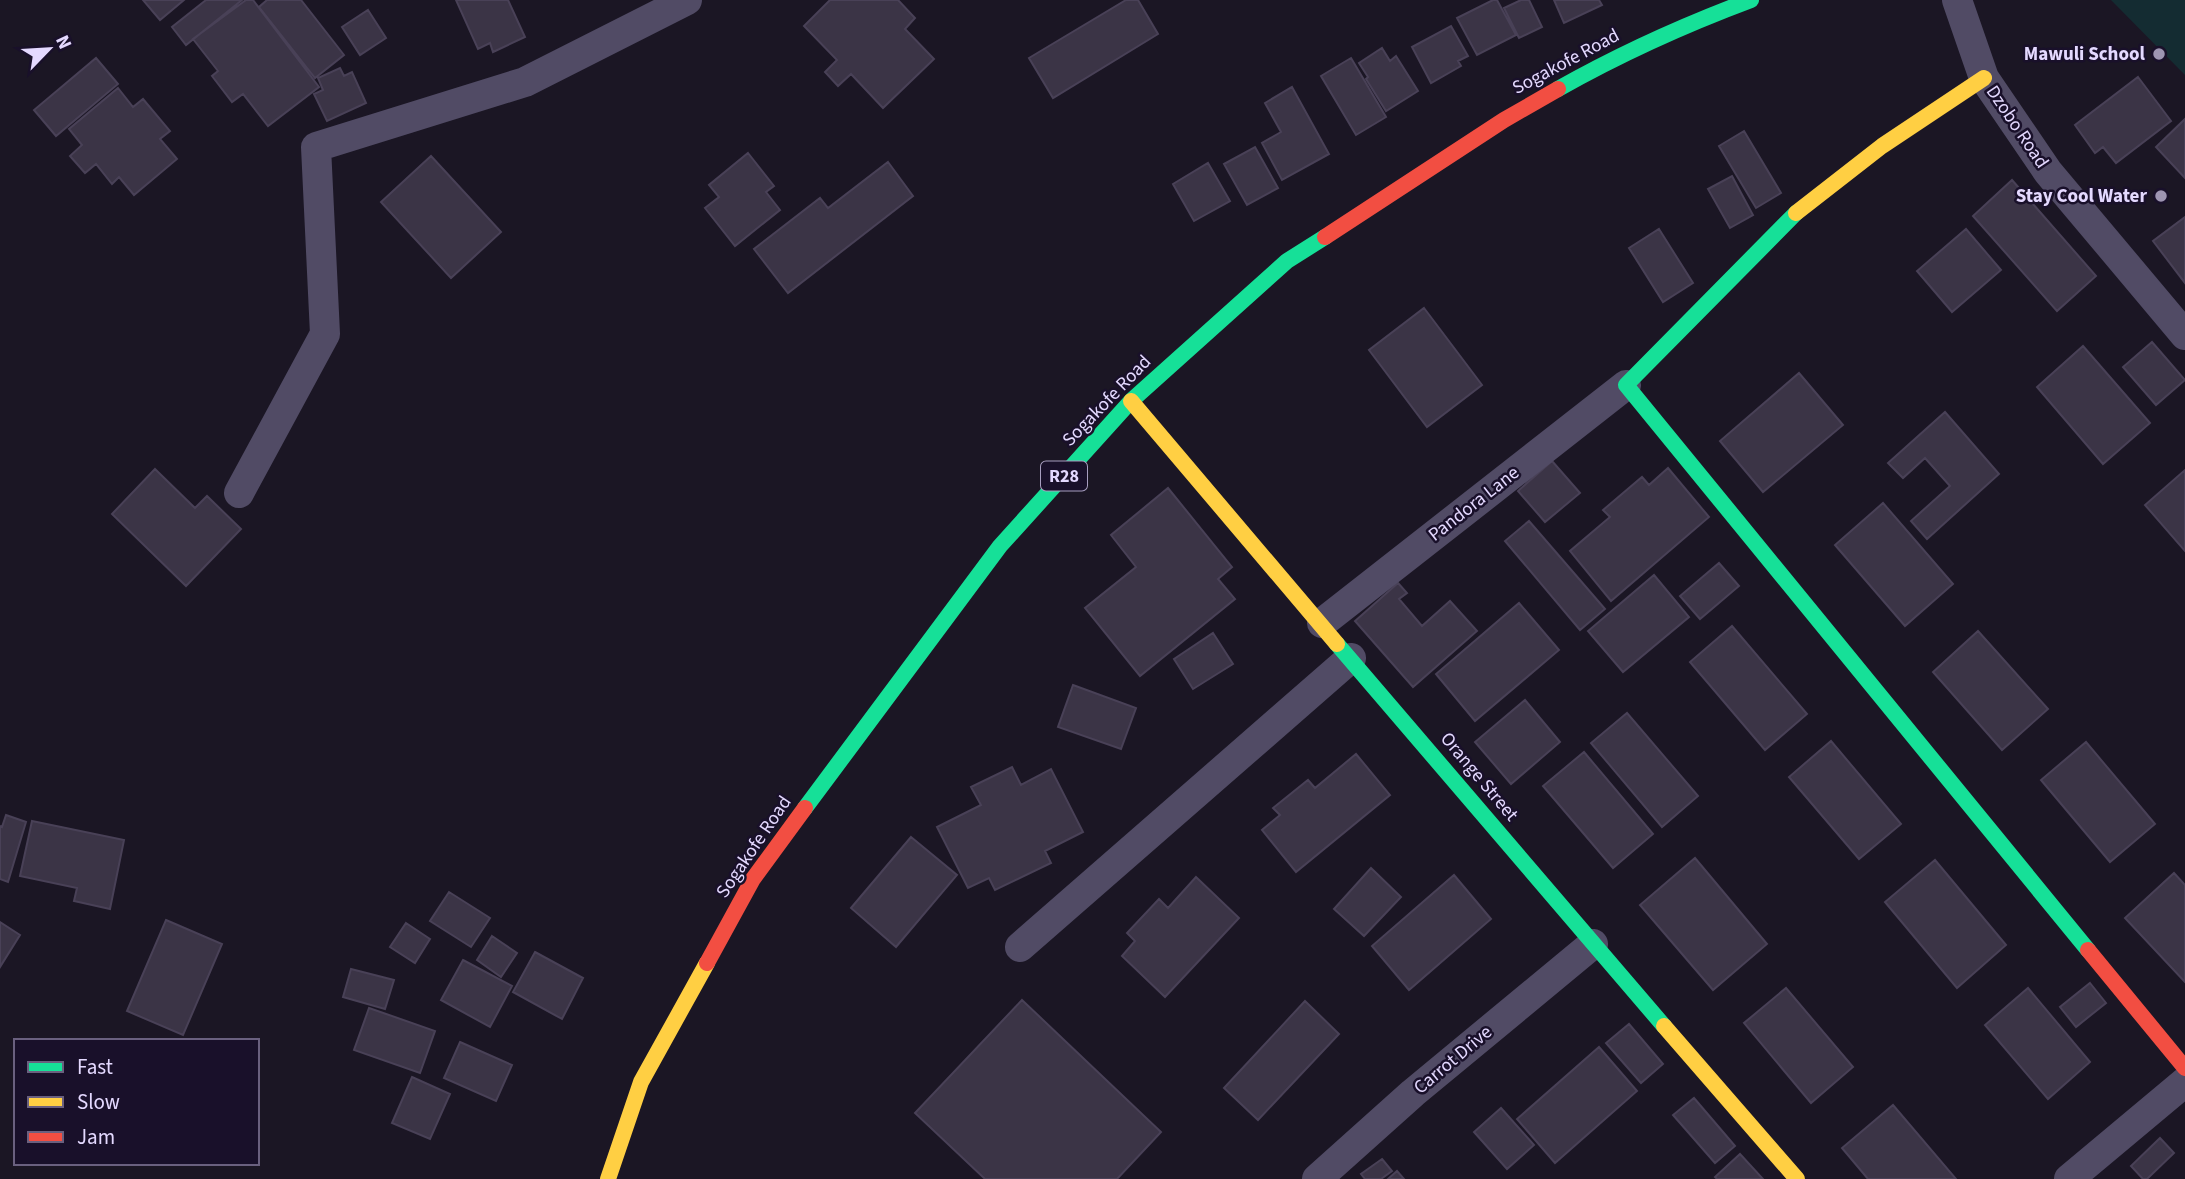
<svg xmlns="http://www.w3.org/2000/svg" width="2185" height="1179" font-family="'Source Sans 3',sans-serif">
	<rect width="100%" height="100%" fill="#1b1624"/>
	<path fill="#142c32" d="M 2111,0 L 2185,0 L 2185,75 Z"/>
	<path fill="#3b3446" stroke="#494157" stroke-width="2" d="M 143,0 L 184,0 L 160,20 Z
		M 206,0 L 242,0 L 186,45 L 172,27 Z
		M 246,0 L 253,0 L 319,87 L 268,126 L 243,94 L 232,102 L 212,76 L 218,71 L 193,39 Z
		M 267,0 L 301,0 L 344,55 L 315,78 L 259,7 Z
		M 456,0 L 508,0 L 525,37 L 493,52 L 490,43 L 478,49 Z
		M 830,0 L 898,0 L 915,18 L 905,29 L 934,59 L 883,108 L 851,74 L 838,86 L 825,72 L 837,60 L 804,26 Z
		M 1126,0 L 1138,0 L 1158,34 L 1053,98 L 1029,58 Z
		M 1493,0 L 1497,0 L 1516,35 L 1477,55 L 1457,18 Z
		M 1521,0 L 1529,0 L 1542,27 L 1519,38 L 1504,8 Z
		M 1554,0 L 1599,0 L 1602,5 L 1564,23 Z
		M 368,10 L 386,38 L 360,55 L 342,27 Z
		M 1451,26 L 1468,56 L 1458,61 L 1461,66 L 1431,83 L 1412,47 Z
		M 1382,48 L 1390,61 L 1396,56 L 1418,91 L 1386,111 L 1366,79 L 1368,77 L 1359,63 Z
		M 96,58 L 118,84 L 56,136 L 34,110 Z
		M 1351,58 L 1386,117 L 1356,135 L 1321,76 Z
		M 340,68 L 344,76 L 352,72 L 366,103 L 327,121 L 314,94 L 323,90 L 318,78 Z
		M 2138,77 L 2171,121 L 2116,163 L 2103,147 L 2095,153 L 2075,125 Z
		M 1292,87 L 1329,154 L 1282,180 L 1262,143 L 1281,132 L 1265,103 Z
		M 118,88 L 133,107 L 143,99 L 170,131 L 160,139 L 177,159 L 134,195 L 119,177 L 112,184 L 96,164 L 85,173 L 70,156 L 82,145 L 69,129 Z
		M 2185,119 L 2185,178 L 2156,147 Z
		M 1744,131 L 1781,193 L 1756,208 L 1719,146 Z
		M 1255,147 L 1278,188 L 1247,205 L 1224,164 Z
		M 748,153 L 774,186 L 766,192 L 780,210 L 735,246 L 705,208 L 719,197 L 709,185 Z
		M 431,156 L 501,232 L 451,278 L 381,202 Z
		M 888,162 L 913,196 L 788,293 L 754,249 L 820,198 L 828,208 Z
		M 1208,163 L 1230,201 L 1194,221 L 1173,184 Z
		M 1732,176 L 1753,215 L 1730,228 L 1708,189 Z
		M 2012,180 L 2096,276 L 2057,311 L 1973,216 Z
		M 2185,217 L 2185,283 L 2153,241 Z
		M 1659,229 L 1693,283 L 1663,302 L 1629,248 Z
		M 1966,229 L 2001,270 L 1952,312 L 1917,271 Z
		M 1424,308 L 1482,385 L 1427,427 L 1369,350 Z
		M 2152,342 L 2185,380 L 2156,405 L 2123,367 Z
		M 2083,346 L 2150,423 L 2103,464 L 2037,387 Z
		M 1799,373 L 1843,425 L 1763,492 L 1720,441 Z
		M 1945,412 L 1999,474 L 1927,539 L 1911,521 L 1950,486 L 1925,458 L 1903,478 L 1888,463 Z
		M 1552,461 L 1580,493 L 1545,522 L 1518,491 Z
		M 1668,468 L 1709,517 L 1611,601 L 1570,551 L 1610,517 L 1603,510 L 1642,477 L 1649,485 Z
		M 155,469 L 195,508 L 207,496 L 241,529 L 186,586 L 112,514 Z
		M 2185,470 L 2185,551 L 2145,505 Z
		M 1168,488 L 1232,567 L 1218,579 L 1235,599 L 1140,676 L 1085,608 L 1136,567 L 1111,535 Z
		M 1883,503 L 1953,584 L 1905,626 L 1835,545 Z
		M 1529,521 L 1605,609 L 1580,630 L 1505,541 Z
		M 1719,563 L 1739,586 L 1700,619 L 1680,596 Z
		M 1654,575 L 1689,617 L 1623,672 L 1588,631 Z
		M 1398,583 L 1407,593 L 1399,599 L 1422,626 L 1450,601 L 1477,631 L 1413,687 L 1355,621 Z
		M 1519,603 L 1559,650 L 1475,721 L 1436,674 Z
		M 1732,626 L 1807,714 L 1765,750 L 1690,662 Z
		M 1978,631 L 2048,709 L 2002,750 L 1933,672 Z
		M 1213,633 L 1233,664 L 1193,689 L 1174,659 Z
		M 1073,685 L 1136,708 L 1121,749 L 1058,727 Z
		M 1525,700 L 1560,742 L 1511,784 L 1475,742 Z
		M 1627,713 L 1698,796 L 1662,827 L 1591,743 Z
		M 1831,741 L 1901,824 L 1859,859 L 1789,777 Z
		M 2086,742 L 2155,824 L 2110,862 L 2041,780 Z
		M 1584,752 L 1653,834 L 1613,868 L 1543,786 Z
		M 1356,754 L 1390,795 L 1296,872 L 1262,830 L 1280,815 L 1273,808 L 1308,780 L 1315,788 Z
		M 1012,767 L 1021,785 L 1051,769 L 1083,832 L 1045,851 L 1051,863 L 995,890 L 989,878 L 968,888 L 937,827 L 981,805 L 971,787 Z
		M 6,815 L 26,822 L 8,882 L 0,879 L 0,826 L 2,827 Z
		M 32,821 L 124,840 L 110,909 L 74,901 L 77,888 L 20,876 Z
		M 911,837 L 957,875 L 896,947 L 851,908 Z
		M 1695,858 L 1767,944 L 1713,990 L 1640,905 Z
		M 1935,860 L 2006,945 L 1957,988 L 1885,902 Z
		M 1371,868 L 1401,897 L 1364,936 L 1334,909 Z
		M 2174,873 L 2185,885 L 2185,982 L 2125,918 Z
		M 1454,875 L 1491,919 L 1409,990 L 1372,946 Z
		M 1196,877 L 1239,918 L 1165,997 L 1122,956 L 1135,941 L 1127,933 L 1159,899 L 1168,908 Z
		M 449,892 L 490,918 L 471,947 L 430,921 Z
		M 166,920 L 222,944 L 183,1035 L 127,1011 Z
		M 0,922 L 20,935 L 0,967 Z
		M 406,923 L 430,939 L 415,963 L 390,947 Z
		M 492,936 L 517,953 L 501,977 L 477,960 Z
		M 535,952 L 583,978 L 562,1019 L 513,992 Z
		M 463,960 L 512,986 L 490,1027 L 441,1000 Z
		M 351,969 L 394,980 L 385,1009 L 343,997 Z
		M 2090,983 L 2106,1003 L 2076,1027 L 2060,1007 Z
		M 1786,988 L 1853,1067 L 1811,1103 L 1744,1023 Z
		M 2028,988 L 2090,1062 L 2048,1099 L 1985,1025 Z
		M 1022,1000 L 1161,1132 L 1117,1179 L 985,1179 L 915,1113 Z
		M 1305,1001 L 1339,1034 L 1258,1120 L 1224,1088 Z
		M 369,1008 L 435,1031 L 420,1073 L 354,1050 Z
		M 1629,1024 L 1663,1064 L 1641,1083 L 1606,1043 Z
		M 460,1042 L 512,1065 L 496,1101 L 444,1078 Z
		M 1599,1047 L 1637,1091 L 1555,1163 L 1517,1119 Z
		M 412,1077 L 450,1094 L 430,1139 L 392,1123 Z
		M 1694,1098 L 1735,1146 L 1715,1163 L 1673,1115 Z
		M 1893,1105 L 1956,1179 L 1868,1179 L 1842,1148 Z
		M 1501,1108 L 1534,1145 L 1507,1169 L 1474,1132 Z
		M 2160,1138 L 2174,1153 L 2147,1179 L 2143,1179 L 2131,1166 Z
		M 1740,1154 L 1763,1179 L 1717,1179 L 1715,1177 Z
		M 1382,1159 L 1392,1171 L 1381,1179 L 1365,1179 L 1361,1174 Z
		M 1397,1171 L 1404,1179 L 1388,1179 Z"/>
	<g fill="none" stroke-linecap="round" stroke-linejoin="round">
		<path stroke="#514b65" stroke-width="30" d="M 1957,0 L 1984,78 L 2048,172 L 2185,335
			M 239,493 L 325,334 L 316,147 L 525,82 L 687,0
			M 1322,623 L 1626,385
			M 1020,947 L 1351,658
			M 1317,1179 L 1413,1093 L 1593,944
			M 2069,1179 L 2185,1082"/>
		<path stroke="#16e098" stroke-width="16" d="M 1558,89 C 1620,54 1684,25 1751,0
			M 1796,213 L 1626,385 L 2088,950
			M 1337,644 L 1664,1026
			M 805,808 L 1000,546 L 1131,401 L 1287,261 L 1325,237"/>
		<path stroke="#ffcf43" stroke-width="16" d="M 1796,213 L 1882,146 L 1984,78
			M 1131,401 L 1337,644
			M 1664,1026 L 1797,1179
			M 608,1179 L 641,1082 L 707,963"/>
		<path stroke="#f24e42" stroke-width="16" d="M 1325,237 L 1504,120 L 1558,89
			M 2088,950 L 2185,1068
			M 707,963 L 753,879 L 805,808"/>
	</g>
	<g fill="#9e95b2" stroke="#19102a" stroke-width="2.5">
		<circle cx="2159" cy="54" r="7"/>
		<circle cx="2161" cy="196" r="7"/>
	</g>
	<g text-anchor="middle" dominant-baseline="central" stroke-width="5" stroke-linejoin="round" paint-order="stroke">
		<rect fill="#19102a" stroke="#a79dbf" stroke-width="2" x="1041" y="461.5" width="46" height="29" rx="5"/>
		<g font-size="18" font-weight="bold" fill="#e4d9ff">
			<text x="1064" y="476">R28</text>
		</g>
		<g font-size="19" font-weight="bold" fill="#e4d9ff" stroke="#19102a" text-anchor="end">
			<text x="2145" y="54">Mawuli School</text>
			<text x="2147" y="196">Stay Cool Water</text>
		</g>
		<g font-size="19" fill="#e4d9ff" stroke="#19102a">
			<text transform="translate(1566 62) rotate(-28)">Sogakofe Road</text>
			<text transform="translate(2017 127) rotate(56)">Dzobo Road</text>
			<text transform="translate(1107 401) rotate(-46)">Sogakofe Road</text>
			<text transform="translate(1474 504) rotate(-38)">Pandora Lane</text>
			<text transform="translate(1479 777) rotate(50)">Orange Street</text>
			<text transform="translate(754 847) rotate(-56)">Sogakofe Road</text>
			<text transform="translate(1453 1060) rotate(-40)">Carrot Drive</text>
		</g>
	</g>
	<rect x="14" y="1039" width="245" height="126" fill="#19102a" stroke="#6a607f" stroke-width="2"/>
	<rect x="28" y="1062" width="35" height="10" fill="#16e098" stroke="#6a607f" stroke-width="2"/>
	<text x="77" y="1074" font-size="21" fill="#e4d9ff">Fast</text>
	<rect x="28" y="1097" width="35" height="10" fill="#ffcf43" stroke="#6a607f" stroke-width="2"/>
	<text x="77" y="1109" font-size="21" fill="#e4d9ff">Slow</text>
	<rect x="28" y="1132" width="35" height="10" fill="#f24e42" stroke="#6a607f" stroke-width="2"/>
	<text x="77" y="1144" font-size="21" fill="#e4d9ff">Jam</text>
	<g transform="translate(49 49) rotate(65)" stroke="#19102a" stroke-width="5" paint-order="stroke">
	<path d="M0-5L12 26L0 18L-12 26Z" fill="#e4d9ff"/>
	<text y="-10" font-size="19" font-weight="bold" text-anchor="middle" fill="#e4d9ff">N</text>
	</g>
</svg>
